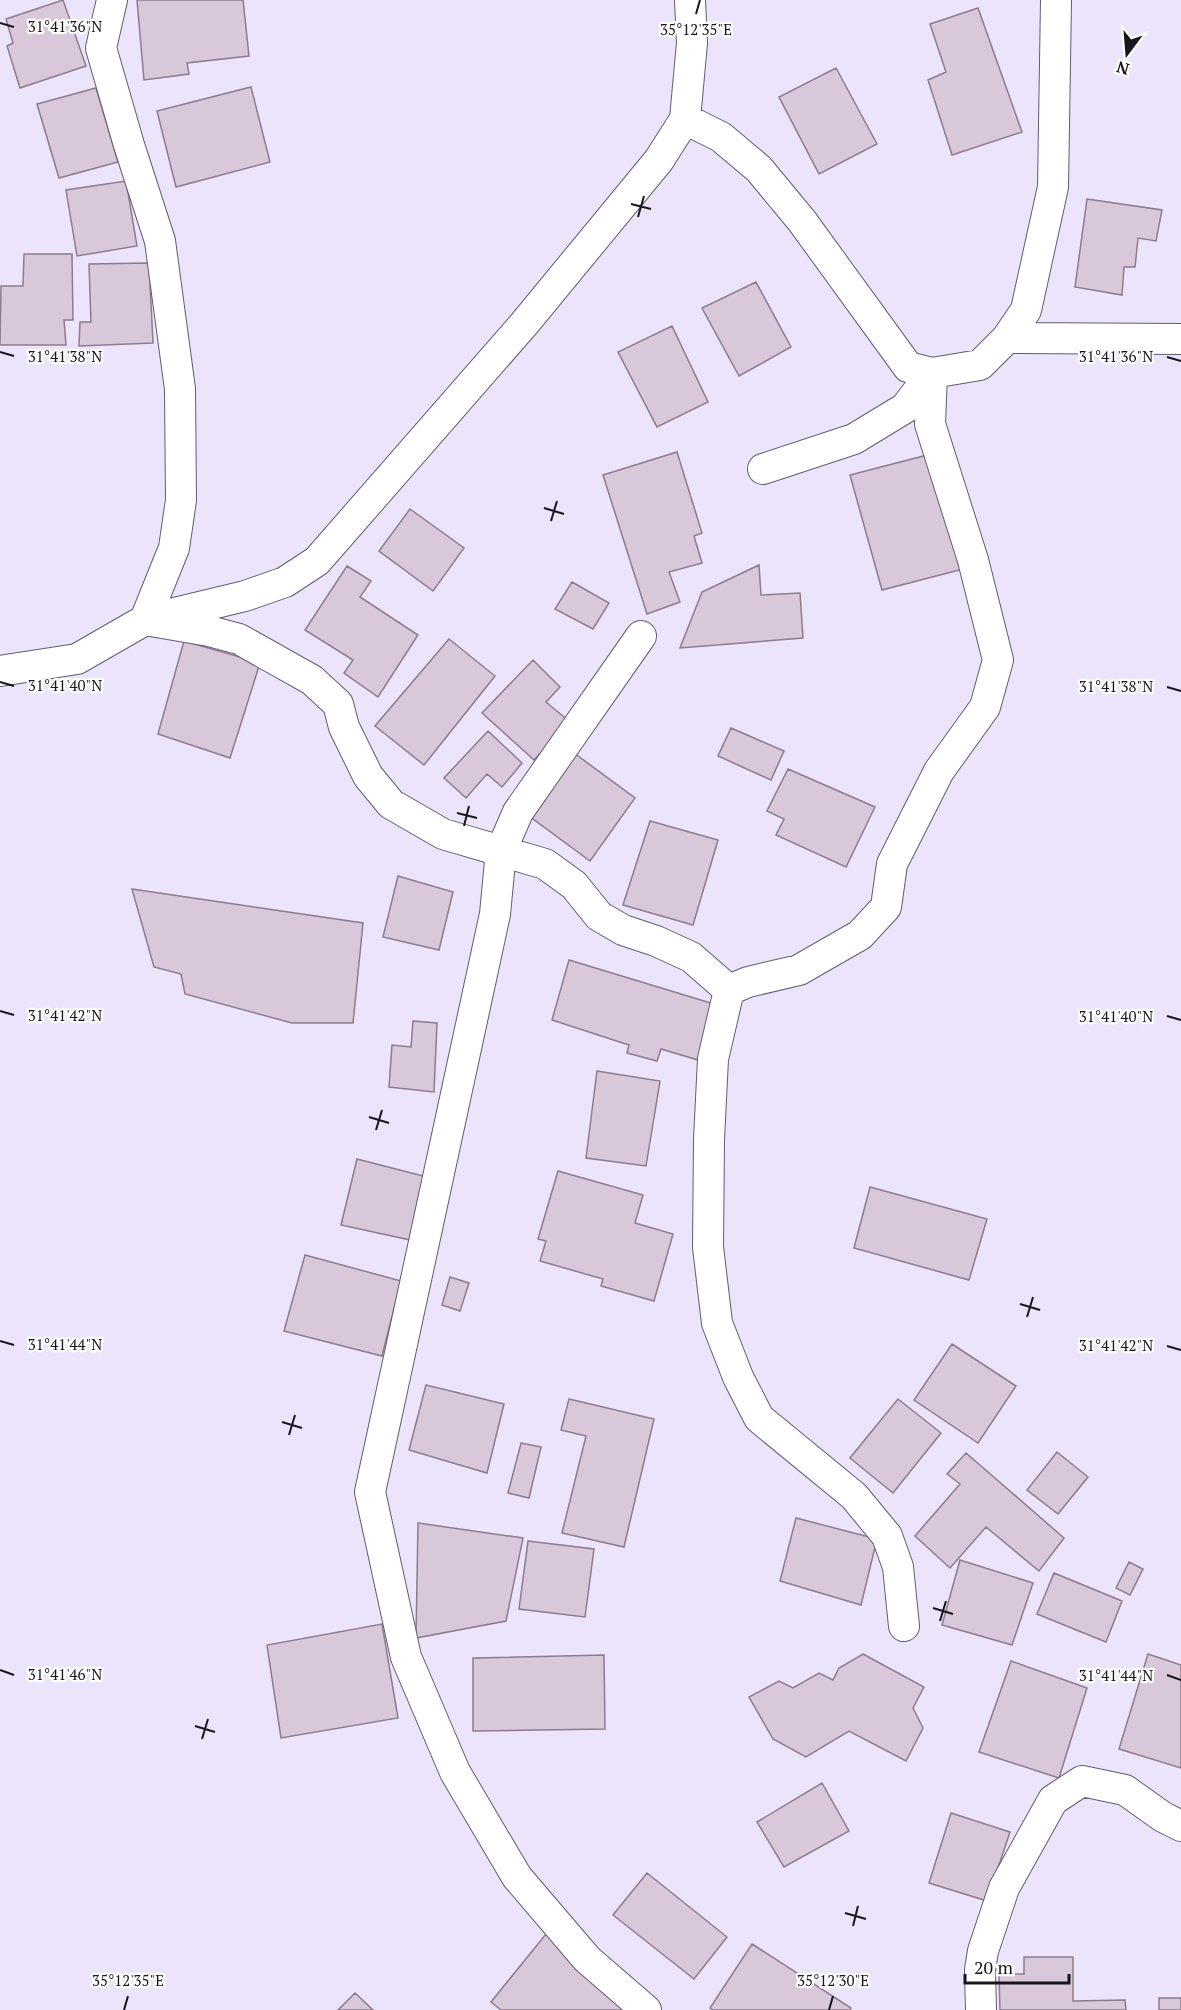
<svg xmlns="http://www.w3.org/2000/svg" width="1181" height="2010" font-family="'PT Serif',serif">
	<rect width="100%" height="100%" fill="#ebe4fa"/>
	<path fill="#d9c8da" stroke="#8c7c8d" stroke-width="1.5" d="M 63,0 L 86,66 L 20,88 L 7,46 L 13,43 L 6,19 Z
		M 137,0 L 243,0 L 249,56 L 187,63 L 189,74 L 144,80 Z
		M 978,8 L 1022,132 L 952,155 L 928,80 L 946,72 L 930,24 Z
		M 836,68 L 877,144 L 819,174 L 779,97 Z
		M 251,87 L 270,162 L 176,187 L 157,111 Z
		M 96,88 L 118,162 L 59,178 L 37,104 Z
		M 126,181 L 137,246 L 77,256 L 66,190 Z
		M 1087,199 L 1162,210 L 1156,241 L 1138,238 L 1135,267 L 1124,267 L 1122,295 L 1075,287 Z
		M 24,254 L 72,254 L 73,320 L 64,320 L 66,345 L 0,345 L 1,286 L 23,286 Z
		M 149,263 L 153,343 L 79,346 L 80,322 L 91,322 L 89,264 Z
		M 756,282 L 791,347 L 739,376 L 702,308 Z
		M 672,326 L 708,402 L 657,427 L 618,352 Z
		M 677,452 L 702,533 L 694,536 L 702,563 L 669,572 L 680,602 L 647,614 L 603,475 Z
		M 935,453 L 967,568 L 882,590 L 850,475 Z
		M 410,509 L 464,548 L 433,591 L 379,551 Z
		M 759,565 L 761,595 L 800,593 L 803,638 L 680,648 L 702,592 Z
		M 347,566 L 371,581 L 360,597 L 418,635 L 378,697 L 344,673 L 353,660 L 305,630 Z
		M 572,582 L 609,603 L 593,629 L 555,609 Z
		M 449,639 L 495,676 L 424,765 L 375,726 Z
		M 184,641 L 260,663 L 230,758 L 158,734 Z
		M 533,660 L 560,687 L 546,702 L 570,722 L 534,760 L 482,713 Z
		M 731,728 L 784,751 L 771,780 L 718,756 Z
		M 488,731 L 522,763 L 502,787 L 487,774 L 466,798 L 444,778 Z
		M 574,753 L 635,798 L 590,861 L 529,816 Z
		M 788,769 L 875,807 L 846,867 L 776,835 L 784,819 L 767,811 Z
		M 650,821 L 718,840 L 693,925 L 623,905 Z
		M 398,876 L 453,892 L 439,950 L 383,937 Z
		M 132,889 L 363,923 L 353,1023 L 292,1023 L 185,994 L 181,974 L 154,967 Z
		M 569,960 L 714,1004 L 698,1060 L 661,1049 L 657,1061 L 627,1053 L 629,1045 L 552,1020 Z
		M 413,1021 L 437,1023 L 434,1092 L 389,1087 L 392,1045 L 411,1047 Z
		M 597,1071 L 660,1081 L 646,1166 L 586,1158 Z
		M 357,1159 L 431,1178 L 415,1241 L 341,1225 Z
		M 558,1171 L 643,1195 L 635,1223 L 673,1234 L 654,1301 L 601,1286 L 603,1279 L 540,1261 L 546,1241 L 538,1239 Z
		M 870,1187 L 987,1219 L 969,1280 L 854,1248 Z
		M 305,1255 L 401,1281 L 382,1356 L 284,1331 Z
		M 450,1277 L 469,1283 L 460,1311 L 442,1305 Z
		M 952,1344 L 1016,1386 L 978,1443 L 914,1400 Z
		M 426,1385 L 504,1404 L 487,1473 L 409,1450 Z
		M 569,1399 L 654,1419 L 624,1547 L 562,1533 L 586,1436 L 561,1430 Z
		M 898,1399 L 941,1433 L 893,1493 L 850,1458 Z
		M 521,1443 L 541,1447 L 529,1498 L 508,1493 Z
		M 1057,1452 L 1088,1477 L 1058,1514 L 1027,1490 Z
		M 966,1453 L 1064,1538 L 1039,1571 L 986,1527 L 950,1568 L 915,1536 L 960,1484 L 947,1474 Z
		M 796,1518 L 877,1539 L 861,1605 L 780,1581 Z
		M 418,1523 L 523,1538 L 506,1621 L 416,1638 Z
		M 528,1541 L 594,1549 L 585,1617 L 519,1609 Z
		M 960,1560 L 1033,1583 L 1012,1645 L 942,1625 Z
		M 1129,1562 L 1143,1569 L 1130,1595 L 1116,1588 Z
		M 1054,1573 L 1122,1601 L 1106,1642 L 1037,1614 Z
		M 382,1624 L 398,1718 L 281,1738 L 267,1645 Z
		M 863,1654 L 924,1687 L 913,1708 L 923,1728 L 906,1761 L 849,1731 L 806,1757 L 773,1739 L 749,1697 L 779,1681 L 793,1688 L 819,1673 L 833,1680 L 839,1668 Z
		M 1148,1654 L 1181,1665 L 1181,1768 L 1119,1749 Z
		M 604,1655 L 605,1729 L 473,1731 L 473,1658 Z
		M 1011,1661 L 1087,1688 L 1059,1778 L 979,1752 Z
		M 822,1783 L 849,1831 L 784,1867 L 757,1822 Z
		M 951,1813 L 1010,1832 L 987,1901 L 929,1883 Z
		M 647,1873 L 727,1937 L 694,1979 L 613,1915 Z
		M 546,1934 L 625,2010 L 501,2010 L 491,2002 Z
		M 752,1944 L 851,2008 L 850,2010 L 713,2010 L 710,2008 Z
		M 1024,1957 L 1073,1957 L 1073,2001 L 1125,2000 L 1126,2010 L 1000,2010 L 999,1974 L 1024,1974 Z
		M 355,1993 L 373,2010 L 338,2010 Z
		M 1159,1998 L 1181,1998 L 1181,2010 L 1159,2010 Z"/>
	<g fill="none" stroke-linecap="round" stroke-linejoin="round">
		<g stroke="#635c70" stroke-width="32">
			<path id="minor" d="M 112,0 L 101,48 L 129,145 L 160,241 L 180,389 L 181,500 L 174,548 L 145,620
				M 685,119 L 721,137 L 759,169 L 802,221 L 908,367 L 932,373 L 980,365 L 1007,338 L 1026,310 L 1053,187 L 1056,0
				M 1007,338 L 1181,339
				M 763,469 L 854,439 L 905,408 L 932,373
				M 145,620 L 209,631 L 239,639 L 312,680 L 338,704 L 344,727 L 368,776 L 391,804 L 443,834 L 545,864 L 574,885 L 599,916 L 623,930 L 656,941 L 691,957 L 729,990 L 713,1059 L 709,1139 L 708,1247 L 717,1323 L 738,1377 L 759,1418 L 854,1496 L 887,1536 L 898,1567 L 904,1626
				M 641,636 L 518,812 L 501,851 L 495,914 L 370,1492 L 406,1657 L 455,1772 L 517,1877 L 587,1959 L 646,2010
				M 0,671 L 77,659 L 145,620 L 245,596 L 285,582 L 317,561 L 524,324 L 659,160 L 685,119 L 692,43 L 690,0
				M 729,990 L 748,982 L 799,970 L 860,935 L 886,907 L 892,864 L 939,771 L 985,707 L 998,660 L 973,560 L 930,424 L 932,373
				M 981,2010 L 980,1970 L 983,1951 L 1004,1888 L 1053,1800 L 1082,1781 L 1125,1790 L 1163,1817 L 1181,1826"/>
		</g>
		<use href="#minor" stroke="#fff" stroke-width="30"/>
	</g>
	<path fill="none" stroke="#18151c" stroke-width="2" d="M 696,14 L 700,0M 0,23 L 14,27M 631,204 L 651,209M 638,217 L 644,196M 0,352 L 14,356M 1167,357 L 1181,361M 544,508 L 564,514M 551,521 L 557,501M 0,682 L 14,686M 1167,687 L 1181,691M 457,813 L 477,818M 464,826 L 469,806M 0,1011 L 14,1015M 1167,1016 L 1181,1020M 369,1117 L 389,1123M 376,1130 L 382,1110M 1020,1304 L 1040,1310M 1027,1317 L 1033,1297M 0,1341 L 14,1345M 1167,1346 L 1181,1350M 282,1422 L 302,1428M 289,1435 L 295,1415M 933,1608 L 953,1614M 940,1621 L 946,1601M 0,1670 L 14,1675M 1167,1675 L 1181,1680M 195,1726 L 215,1732M 202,1739 L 208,1719M 845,1913 L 866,1919M 853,1926 L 858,1906M 124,2010 L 128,1996M 829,2010 L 833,1996"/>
	<g font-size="15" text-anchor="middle" fill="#18151c" stroke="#fff" stroke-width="4.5" stroke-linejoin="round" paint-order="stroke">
		<text x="65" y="32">31°41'36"N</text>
		<text x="696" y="35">35°12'35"E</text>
		<text x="65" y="362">31°41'38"N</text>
		<text x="1116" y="362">31°41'36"N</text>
		<text x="65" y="691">31°41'40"N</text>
		<text x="1116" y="692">31°41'38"N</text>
		<text x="65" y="1021">31°41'42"N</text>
		<text x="1116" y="1022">31°41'40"N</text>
		<text x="65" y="1350">31°41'44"N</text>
		<text x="1116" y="1351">31°41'42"N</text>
		<text x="65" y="1680">31°41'46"N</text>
		<text x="1116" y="1681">31°41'44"N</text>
		<text x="128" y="1986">35°12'35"E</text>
		<text x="833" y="1986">35°12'30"E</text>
	</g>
	<g transform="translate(1127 54) rotate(196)" stroke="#ffffff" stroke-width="4.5" paint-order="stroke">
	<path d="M0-4.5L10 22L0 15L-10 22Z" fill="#18151c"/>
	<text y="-9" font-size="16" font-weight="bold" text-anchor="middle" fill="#18151c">N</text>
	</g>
	<path d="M965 1974v9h104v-9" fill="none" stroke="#18151c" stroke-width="3"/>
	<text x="974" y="1974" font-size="18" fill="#18151c" stroke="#ffffff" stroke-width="4.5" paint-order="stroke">20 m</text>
</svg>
